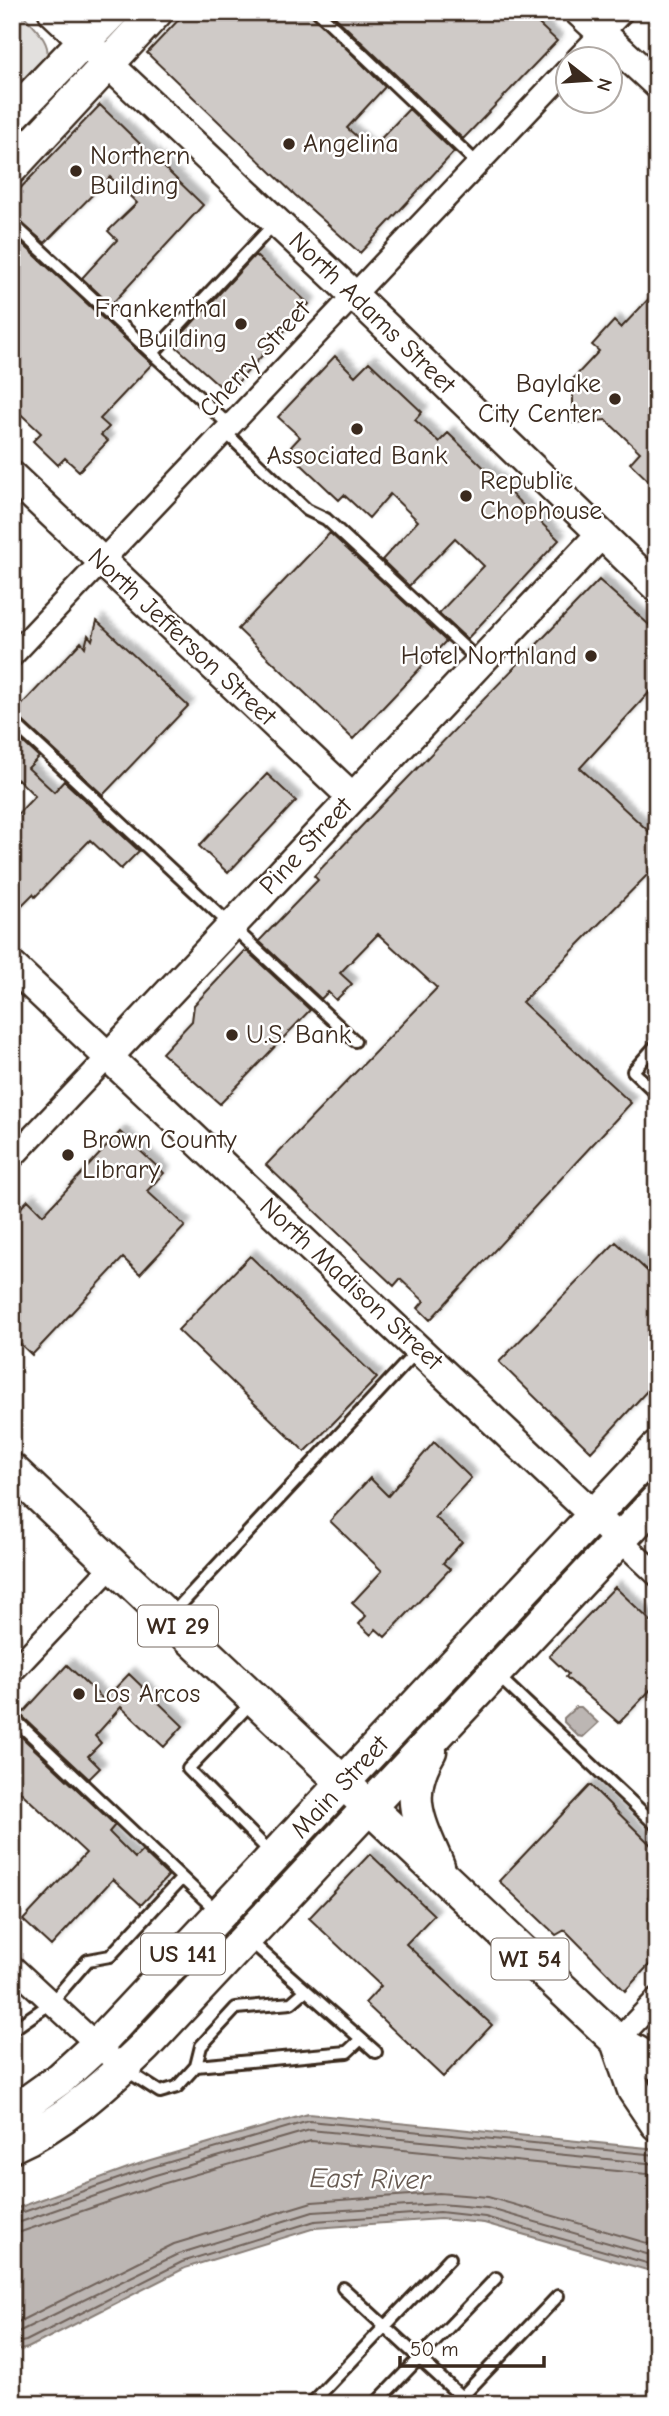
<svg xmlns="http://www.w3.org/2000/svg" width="669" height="2416" font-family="'Comic Neue',sans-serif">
	<defs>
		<filter id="shadow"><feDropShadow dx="6" dy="-6" stdDeviation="2" flood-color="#0004"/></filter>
	</defs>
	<rect width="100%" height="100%" fill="#fff"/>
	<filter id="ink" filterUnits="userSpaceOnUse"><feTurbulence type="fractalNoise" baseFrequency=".0143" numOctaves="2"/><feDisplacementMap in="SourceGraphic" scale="14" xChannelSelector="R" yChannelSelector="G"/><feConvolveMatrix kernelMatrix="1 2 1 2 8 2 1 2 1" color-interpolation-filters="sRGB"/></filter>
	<g filter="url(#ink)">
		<path fill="#e2e0de" stroke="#8e857e" stroke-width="2" d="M 12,12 L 20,12 C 66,57 48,57 12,100 Z"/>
		<path fill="#bcb6b3" stroke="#887e77" stroke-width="2" d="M 576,1707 L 581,1707 L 598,1723 L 583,1737 L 578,1736 L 564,1722 L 564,1718 Z
			M 308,2114 L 657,2149 L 657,2273 L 484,2223 L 440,2219 L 315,2228 L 185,2268 L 28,2348 L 12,2352 L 12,2210 L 147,2161 Z"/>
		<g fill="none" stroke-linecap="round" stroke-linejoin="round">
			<path stroke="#6f625a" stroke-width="2" d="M 12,2216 L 149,2168 L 309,2121 L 657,2155
				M 12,2225 L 152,2176 L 310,2130 L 657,2164
				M 12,2235 L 155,2186 L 311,2141 L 657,2175
				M 12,2325 L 174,2244 L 312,2202 L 439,2193 L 488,2197 L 657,2246
				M 12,2335 L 178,2254 L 313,2212 L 440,2204 L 487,2208 L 657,2257
				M 12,2344 L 26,2341 L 182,2262 L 315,2221 L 440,2212 L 485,2217 L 657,2266"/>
		</g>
		<path fill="#cfcac7" stroke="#3b2a1e" stroke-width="2" filter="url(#shadow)" d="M 186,12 L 310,12 L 385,87 L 347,128 L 371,149 L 409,109 L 454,152 L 360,253 L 295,195 L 147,53 Z
			M 330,12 L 526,12 L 557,41 L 463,139 Z
			M 100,105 L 203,205 L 111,305 L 82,278 L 117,240 L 108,231 L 137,203 L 110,177 L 45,243 L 12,215 L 12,197 Z
			M 12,234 L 152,364 L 100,419 L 109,427 L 101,435 L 108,441 L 79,471 L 65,458 L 58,465 L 33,441 L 41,433 L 12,406 Z
			M 255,255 L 309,304 L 228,393 L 173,344 Z
			M 657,290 L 657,489 L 630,463 L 640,452 L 606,420 L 573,423 L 573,379 L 599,351 L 592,345 L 614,321 L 621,328 Z
			M 335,356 L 355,376 L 369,362 L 422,412 L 415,420 L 439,442 L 448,433 L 559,540 L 467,639 L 439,613 L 484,566 L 455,538 L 409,586 L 382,560 L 418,521 L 390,494 L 369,518 L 344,495 L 339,500 L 287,451 L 300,437 L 278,417 Z
			M 330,533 L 446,641 L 353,739 L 238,629 Z
			M 599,580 L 657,632 L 657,684 L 580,768 L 657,839 L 657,865 L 522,1002 L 631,1103 L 430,1320 L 418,1308 L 424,1301 L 400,1279 L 394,1286 L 266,1165 L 437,988 L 378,934 L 340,973 L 352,984 L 336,1000 L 328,992 L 321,999 L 259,941 L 318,880 L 314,876 L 377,810 Z
			M 97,621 L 188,706 L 103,795 L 14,713 L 81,642 L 85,647 L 88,635 L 92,640 Z
			M 12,732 L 39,757 L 28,768 L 54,792 L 64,781 L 139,851 L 121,869 L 90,840 L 35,897 L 33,894 L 12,915 L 12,820 L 35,796 L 18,779 L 12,784 Z
			M 267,774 L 296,801 L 228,873 L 199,846 Z
			M 244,952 L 248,952 L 310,1010 L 220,1104 L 162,1053 L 192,1021 L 194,1005 Z
			M 120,1132 L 164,1173 L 147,1191 L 185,1226 L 140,1274 L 123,1258 L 32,1355 L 12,1336 L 12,1217 L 28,1200 L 43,1215 Z
			M 616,1242 L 657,1280 L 657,1380 L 591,1452 L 499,1362 Z
			M 250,1256 L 377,1378 L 305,1452 L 178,1330 Z
			M 434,1442 L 471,1478 L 435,1517 L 462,1542 L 443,1563 L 450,1569 L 385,1637 L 376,1629 L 371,1635 L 359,1624 L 366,1616 L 352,1603 L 382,1571 L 330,1521 L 370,1478 L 388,1496 Z
			M 615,1587 L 657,1627 L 657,1683 L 619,1723 L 566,1677 L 568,1674 L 549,1656 Z
			M 67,1665 L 104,1700 L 129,1674 L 183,1726 L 164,1747 L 121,1707 L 95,1736 L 101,1743 L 88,1756 L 100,1768 L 89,1779 L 21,1715 Z
			M 12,1728 L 115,1825 L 109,1832 L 135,1858 L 142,1851 L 168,1876 L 141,1905 L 113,1879 L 51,1946 L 23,1920 L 86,1853 L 12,1784 Z
			M 590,1785 L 657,1851 L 657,1888 L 648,1897 L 657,1905 L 657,1956 L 625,1991 L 565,1930 L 556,1935 L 499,1881 Z
			M 370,1854 L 434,1915 L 406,1944 L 492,2025 L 443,2077 L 365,2003 L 381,1986 L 309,1918 Z"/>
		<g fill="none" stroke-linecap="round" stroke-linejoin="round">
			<g stroke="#3b2a1e" stroke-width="16">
				<path id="lane" d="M 318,12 L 478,164
					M 12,223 L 230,426
					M 152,354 L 274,224
					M 225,432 L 307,510 L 326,519 L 479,661
					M 12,721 L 355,1041
					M 657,1044 L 633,1071 L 657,1094
					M 171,1615 L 418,1350
					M 496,1674 L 657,1826
					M 253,1701 L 188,1769 L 273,1855
					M 12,1717 L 218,1912
					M 250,1941 L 376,2052
					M 12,2030 L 51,2003 L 88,1960 L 110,1956 L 182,1878
					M 196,2066 L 201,2046 L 236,2008 L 291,2003 L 306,1990
					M 124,2069 L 160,2092 L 177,2087 L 196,2066 L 347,2052 L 361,2039
					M 343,2288 L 469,2404
					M 311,2404 L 450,2258
					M 375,2404 L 496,2278
					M 455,2404 L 558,2296"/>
			</g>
			<g stroke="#3b2a1e" stroke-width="26">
				<path id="street" d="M 576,60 L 622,12
					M 12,656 L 568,69
					M 12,1158 L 109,1056
					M 620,1540 L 657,1575
					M 12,1672 L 113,1565
					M 12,1966 L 122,2068
					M 617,2041 L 657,1999"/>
			</g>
			<g stroke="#3b2a1e" stroke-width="33">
				<path id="secondary" d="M 53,12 L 338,280 L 657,588
					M 579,12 L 657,84
					M 12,476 L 352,797
					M 12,966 L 620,1540
					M 109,1056 L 600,535"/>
			</g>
			<g stroke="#3b2a1e" stroke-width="37">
				<path id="primary" d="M 12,116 L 112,12
					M 12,167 L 156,12
					M 12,1470 L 617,2041 L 657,2064
					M 430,1751 C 403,1796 419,1822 438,1866
					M 617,2041 L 634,2090 L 657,2124
					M 12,2113 L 61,2078 L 96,2046 L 657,1448
					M 12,2146 C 63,2123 105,2085 144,2047 L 657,1500"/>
			</g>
			<use href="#lane" stroke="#fff" stroke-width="10"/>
			<use href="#street" stroke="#fff" stroke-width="21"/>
			<use href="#secondary" stroke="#fff" stroke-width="28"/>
			<use href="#primary" stroke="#fff" stroke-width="32"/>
		</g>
	</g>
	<g fill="#3b2a1e" stroke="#fff" stroke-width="2.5">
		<circle cx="289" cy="144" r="7"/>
		<circle cx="76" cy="171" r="7"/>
		<circle cx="241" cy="324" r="7"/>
		<circle cx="615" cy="399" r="7"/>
		<circle cx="357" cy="429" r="7"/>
		<circle cx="466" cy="496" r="7"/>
		<circle cx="591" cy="656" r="7"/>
		<circle cx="232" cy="1035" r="7"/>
		<circle cx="68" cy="1155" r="7"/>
		<circle cx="79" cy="1694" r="7"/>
	</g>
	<g text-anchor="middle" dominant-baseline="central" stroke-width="5" stroke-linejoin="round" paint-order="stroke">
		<g fill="#fff" stroke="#766a62" stroke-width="2">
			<rect x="138" y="1605.5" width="80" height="41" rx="5"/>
			<rect x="141" y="1933.5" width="84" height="41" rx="5"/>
			<rect x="491.5" y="1938.5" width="77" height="41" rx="5"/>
		</g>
		<g font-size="24" font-weight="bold" fill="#3b2a1e">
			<text x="178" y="1626">WI 29</text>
			<text x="183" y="1954">US 141</text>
			<text x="530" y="1959">WI 54</text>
		</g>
		<g font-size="26" fill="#3b2a1e" stroke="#fff" text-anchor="start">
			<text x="303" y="144">Angelina</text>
			<text x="90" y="156">Northern<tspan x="90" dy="30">Building</tspan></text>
			<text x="227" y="309" text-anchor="end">Frankenthal<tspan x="227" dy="30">Building</tspan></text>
			<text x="601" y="384" text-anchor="end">Baylake<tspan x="601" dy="30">City Center</tspan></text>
			<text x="357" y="456" text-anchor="middle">Associated Bank</text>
			<text x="480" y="481">Republic<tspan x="480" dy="30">Chophouse</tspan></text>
			<text x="577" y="656" text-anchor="end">Hotel Northland</text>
			<text x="246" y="1035">U.S. Bank</text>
			<text x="82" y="1140">Brown County<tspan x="82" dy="30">Library</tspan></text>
			<text x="93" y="1694">Los Arcos</text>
		</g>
		<g font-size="26" fill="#3b2a1e" stroke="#fff">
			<text transform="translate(372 313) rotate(44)">North Adams Street</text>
			<text transform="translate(255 359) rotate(-47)">Cherry Street</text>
			<text transform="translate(182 637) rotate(43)">North Jefferson Street</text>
			<text transform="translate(306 846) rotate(-47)">Pine Street</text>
			<text transform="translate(351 1284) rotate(43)">North Madison Street</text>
			<text transform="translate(340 1787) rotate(-47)">Main Street</text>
		</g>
		<g font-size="28" font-style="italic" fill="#685b52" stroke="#fff">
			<text transform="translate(370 2179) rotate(1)">East River</text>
		</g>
	</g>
	<rect width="669" height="2416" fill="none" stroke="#fff" stroke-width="42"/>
	<rect x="21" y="21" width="627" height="2374" fill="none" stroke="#3b2a1e" stroke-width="2.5" filter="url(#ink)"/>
	<g transform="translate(589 80) rotate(107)"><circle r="33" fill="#ffffff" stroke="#b1aaa5" stroke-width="2"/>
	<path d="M0-5L12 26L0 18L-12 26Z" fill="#3b2a1e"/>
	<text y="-10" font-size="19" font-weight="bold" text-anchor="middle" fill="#3b2a1e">N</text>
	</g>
	<path d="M400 2356v10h144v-10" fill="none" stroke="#3b2a1e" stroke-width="3.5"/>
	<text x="410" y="2356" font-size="21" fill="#3b2a1e" stroke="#ffffff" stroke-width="5" paint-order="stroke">50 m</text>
</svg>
